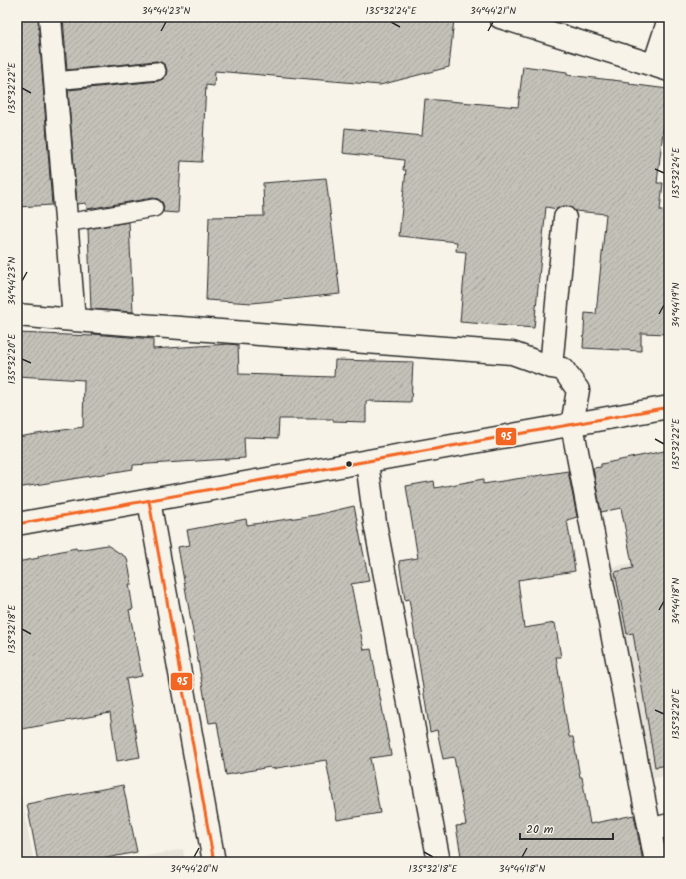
<svg xmlns="http://www.w3.org/2000/svg" width="686" height="879" font-family="Kalam,sans-serif">
	<defs>
		<pattern id="building-hatch" width="6" height="6" patternUnits="userSpaceOnUse"><rect width="6" height="6" fill="#c4c1b9"/><path d="M-1 1l2-2M0 6l6-6M5 7l2-2" fill="none" stroke="#a9a69f"/></pattern>
	</defs>
	<rect width="100%" height="100%" fill="#f7f3e8"/>
	<filter id="ink" filterUnits="userSpaceOnUse"><feTurbulence type="fractalNoise" baseFrequency=".025" numOctaves="2"/><feDisplacementMap in="SourceGraphic" scale="8" xChannelSelector="R" yChannelSelector="G"/><feConvolveMatrix kernelMatrix="1 2 1 2 8 2 1 2 1" color-interpolation-filters="sRGB"/></filter>
	<g filter="url(#ink)">
		<path fill="#e8e4da" d="M 669,556 L 669,775 L 651,779 L 612,567 Z
			M 17,774 L 34,862 L 17,862 Z
			M 183,849 L 185,862 L 116,862 Z"/>
		<path fill="url(#building-hatch)" stroke="#2b2b2b" d="M 17,17 L 38,17 L 52,205 L 17,207 Z
			M 63,17 L 426,17 L 454,19 L 449,67 L 380,85 L 215,71 L 214,86 L 206,85 L 202,162 L 181,161 L 178,213 L 163,212 L 164,207 L 162,202 L 158,199 L 153,198 L 87,209 L 86,203 L 77,204 L 68,90 L 158,81 L 163,79 L 166,75 L 167,70 L 165,65 L 161,62 L 156,61 L 67,70 Z
			M 523,66 L 567,72 L 567,75 L 630,82 L 629,84 L 668,89 L 657,183 L 663,183 L 660,210 L 669,211 L 669,334 L 641,333 L 641,351 L 583,348 L 585,313 L 596,314 L 606,214 L 575,211 L 572,208 L 567,206 L 560,207 L 557,209 L 546,207 L 534,328 L 460,322 L 466,252 L 456,251 L 457,242 L 399,236 L 406,170 L 403,170 L 404,160 L 343,153 L 345,128 L 422,136 L 425,99 L 518,107 Z
			M 326,178 L 340,294 L 252,303 L 206,300 L 209,217 L 264,216 L 263,183 Z
			M 129,222 L 133,312 L 91,309 L 88,229 Z
			M 17,333 L 93,336 L 92,334 L 153,339 L 153,349 L 229,344 L 238,345 L 239,374 L 334,377 L 335,360 L 413,362 L 411,402 L 366,401 L 366,422 L 333,421 L 333,419 L 279,419 L 278,438 L 244,437 L 245,458 L 133,465 L 133,469 L 17,488 L 17,437 L 83,427 L 84,380 L 17,376 Z
			M 669,450 L 669,765 L 655,767 L 633,633 L 627,634 L 615,572 L 633,568 L 621,508 L 601,512 L 593,468 L 601,467 L 601,464 Z
			M 568,471 L 577,517 L 567,520 L 575,571 L 518,580 L 524,628 L 555,623 L 561,657 L 556,657 L 569,737 L 573,737 L 580,777 L 582,777 L 590,824 L 634,815 L 643,862 L 462,862 L 456,826 L 466,825 L 454,757 L 443,759 L 437,730 L 430,732 L 409,599 L 405,600 L 399,561 L 418,558 L 406,486 L 434,481 L 435,488 L 483,479 L 483,484 Z
			M 354,506 L 369,581 L 351,584 L 364,650 L 371,649 L 391,755 L 370,758 L 380,813 L 337,820 L 326,760 L 271,769 L 270,767 L 226,775 L 217,722 L 209,723 L 178,547 L 190,545 L 187,530 L 246,519 L 247,525 L 316,515 Z
			M 107,545 L 127,558 L 132,584 L 129,584 L 133,609 L 129,610 L 142,676 L 126,679 L 140,757 L 117,761 L 110,713 L 17,730 L 17,562 L 39,558 L 38,556 L 76,548 L 77,550 Z
			M 123,785 L 137,852 L 87,862 L 38,862 L 27,804 Z
			M 669,838 L 669,862 L 668,862 L 664,839 Z"/>
		<g fill="none" stroke-linecap="round" stroke-linejoin="round">
			<g stroke="#2b2b2b" stroke-width="20">
				<path id="service" d="M 55,81 L 157,71
					M 66,223 L 154,208"/>
			</g>
			<g stroke="#2b2b2b" stroke-width="25">
				<path id="minor" d="M 50,17 L 74,320
					M 500,17 L 669,70
					M 654,65 L 669,19
					M 17,315 L 74,320 L 512,353 L 551,367 L 563,369 L 578,390 L 572,425 L 656,862
					M 551,367 L 565,218
					M 367,462 L 375,523 L 439,862
					M 149,501 L 214,862
					M 650,830 L 669,825"/>
			</g>
			<g stroke="#2b2b2b" stroke-width="25">
				<path id="tertiary" d="M 17,524 L 669,407"/>
			</g>
			<use href="#service" stroke="#f7f3e8" stroke-width="17"/>
			<use href="#minor" stroke="#f7f3e8" stroke-width="22"/>
			<use href="#tertiary" stroke="#f7f3e8" stroke-width="22"/>
			<g stroke="#f7f3e8" stroke-width="6">
				<path id="bus-1" d="M 149,501 L 214,862
					M 17,524 L 669,407"/>
			</g>
			<use href="#bus-1" stroke="#f26522" stroke-width="3"/>
		</g>
	</g>
	<path fill="none" stroke="#2b2b2b" stroke-width="1.5" d="M 391,22 L 400,27M 161,31 L 166,22M 488,31 L 493,22M 22,88 L 31,93M 655,169 L 664,173M 22,281 L 27,272M 659,314 L 664,305M 22,359 L 31,363M 655,439 L 664,444M 659,610 L 664,601M 22,629 L 31,634M 655,710 L 664,714M 424,852 L 433,857M 194,857 L 199,848M 522,857 L 527,848"/>
	<circle fill="#2b2b2b" stroke="#f7f3e8" stroke-width="1.5" cx="349" cy="464" r="3.5"/>
	<g stroke="#f7f3e8" stroke-width="1.5">
		<rect x="495" y="427" width="22" height="19" rx="4" fill="#f26522"/>
		<rect x="170" y="672" width="23" height="19" rx="4" fill="#f26522"/>
	</g>
	<g font-size="11" text-anchor="middle" font-weight="bold" fill="#fff">
		<text x="506" y="440">95</text>
		<text x="182" y="685">95</text>
	</g>
	<rect width="686" height="879" fill="none" stroke="#f7f3e8" stroke-width="44"/>
	<path d="M520 833v6h93v-6" fill="none" stroke="#2b2b2b" stroke-width="2"/>
	<text x="526" y="833" font-size="12" fill="#2b2b2b" stroke="#f7f3e8" stroke-width="3" paint-order="stroke">20 m</text>
	<rect x="22" y="22" width="642" height="835" fill="none" stroke="#2b2b2b" stroke-width="1.5"/>
	<g font-size="10" text-anchor="middle" fill="#2b2b2b">
		<text x="166" y="14">34°44'23"N</text>
		<text x="391" y="14">135°32'24"E</text>
		<text x="493" y="14">34°44'21"N</text>
		<text transform="translate(11 88) rotate(-90)" y="4">135°32'22"E</text>
		<text transform="translate(675 173) rotate(-90)" y="4">135°32'24"E</text>
		<text transform="translate(11 281) rotate(-90)" y="4">34°44'23"N</text>
		<text transform="translate(675 305) rotate(-90)" y="4">34°44'19"N</text>
		<text transform="translate(11 359) rotate(-90)" y="4">135°32'20"E</text>
		<text transform="translate(675 444) rotate(-90)" y="4">135°32'22"E</text>
		<text transform="translate(675 601) rotate(-90)" y="4">34°44'18"N</text>
		<text transform="translate(11 629) rotate(-90)" y="4">135°32'18"E</text>
		<text transform="translate(675 714) rotate(-90)" y="4">135°32'20"E</text>
		<text x="194" y="872">34°44'20"N</text>
		<text x="433" y="872">135°32'18"E</text>
		<text x="522" y="872">34°44'18"N</text>
	</g>
</svg>
